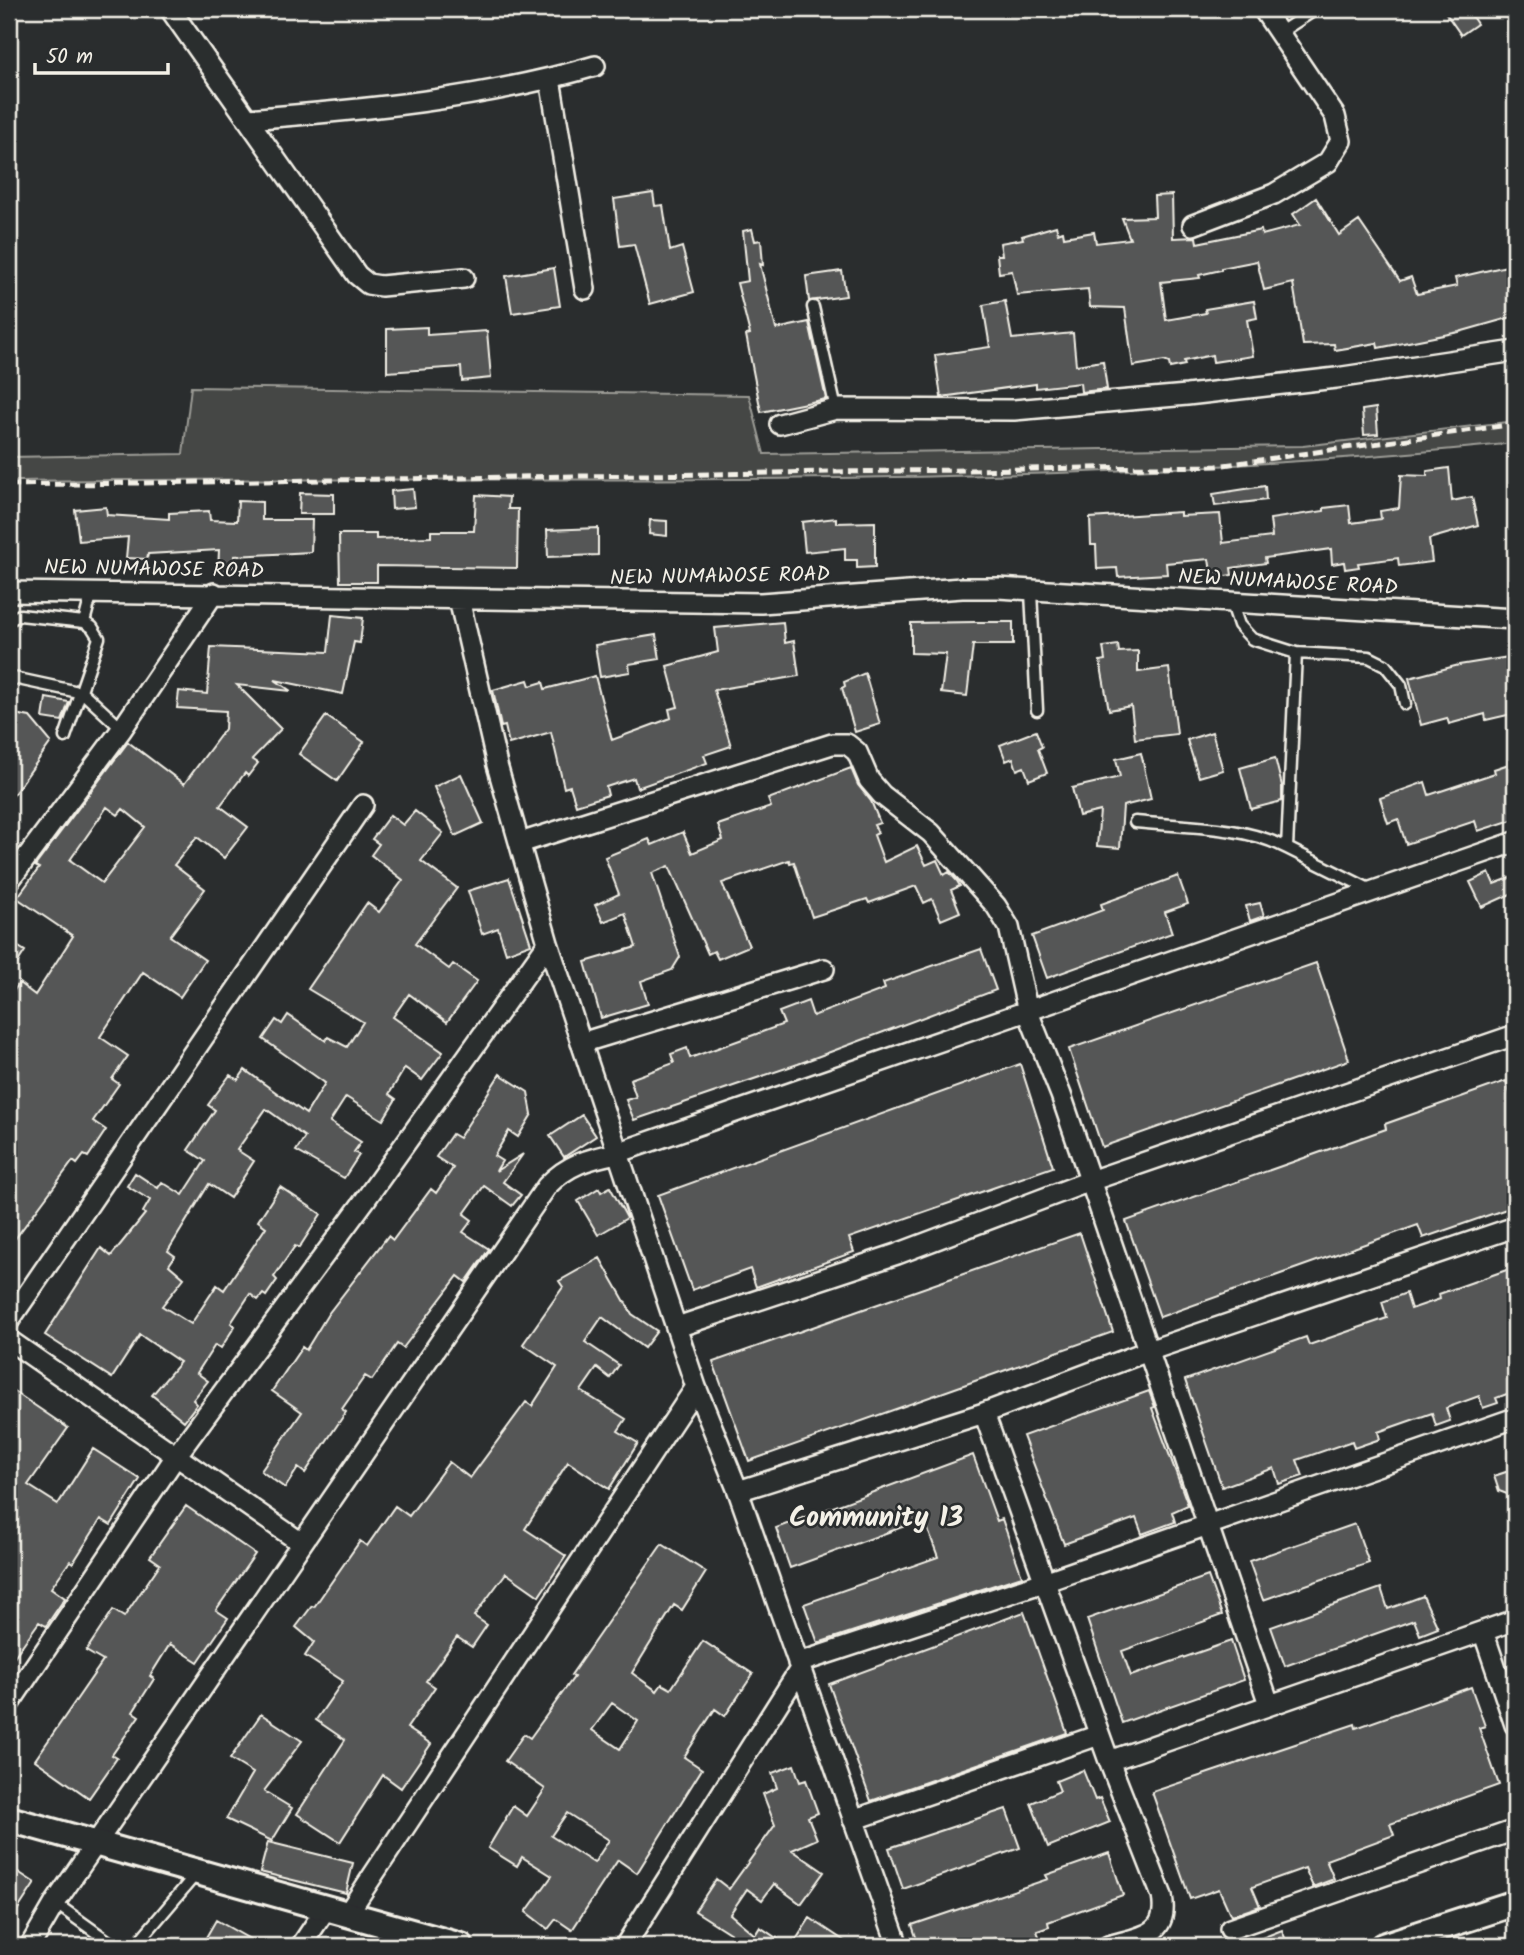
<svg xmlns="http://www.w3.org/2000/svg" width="1524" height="1955" font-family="Kalam,sans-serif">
	<rect width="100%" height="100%" fill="#2a2d2e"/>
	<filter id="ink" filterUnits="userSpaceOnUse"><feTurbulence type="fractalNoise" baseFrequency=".0143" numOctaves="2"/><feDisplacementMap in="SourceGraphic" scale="14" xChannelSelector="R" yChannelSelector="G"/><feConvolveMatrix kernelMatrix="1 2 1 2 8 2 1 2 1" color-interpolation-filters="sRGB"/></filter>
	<g filter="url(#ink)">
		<path fill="#444645" stroke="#9c9c96" stroke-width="2" d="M 191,387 L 749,395 L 764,454 L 1303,446 L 1515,421 L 1515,443 C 1015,495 511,474 9,481 L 9,457 L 183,454 Z"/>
		<path fill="#555756" stroke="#f4f1e8" stroke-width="2" fill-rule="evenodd" d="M 1443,9 L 1467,9 L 1477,24 L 1461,35 Z
			M 653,193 L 655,206 L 663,205 L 670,251 L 682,247 L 694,292 L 650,304 L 634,244 L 620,246 L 614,199 Z
			M 1172,195 L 1173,238 L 1196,237 L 1197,243 L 1261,230 L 1262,235 L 1300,225 L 1293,214 L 1316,198 L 1339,235 L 1359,221 L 1400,281 L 1411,277 L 1417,294 L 1457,286 L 1455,278 L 1515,264 L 1515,311 L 1511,312 L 1512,317 L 1459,332 L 1378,348 L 1377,343 L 1335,350 L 1334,344 L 1303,345 L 1293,283 L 1264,290 L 1257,261 L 1221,268 L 1221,270 L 1199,275 L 1200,278 L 1161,282 L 1166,320 L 1206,313 L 1205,309 L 1254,301 L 1257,318 L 1247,320 L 1253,356 L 1213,362 L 1212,355 L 1184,361 L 1185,365 L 1170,368 L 1169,363 L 1164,361 L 1133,366 L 1125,308 L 1090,307 L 1088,289 L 1017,295 L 1012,271 L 999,273 L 997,255 L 1002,255 L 1000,243 L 1023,239 L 1022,236 L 1056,226 L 1058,233 L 1063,231 L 1064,237 L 1094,232 L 1096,243 L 1130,239 L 1122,218 L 1155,217 L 1154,196 Z
			M 752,229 L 755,241 L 761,240 L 763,265 L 760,264 L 776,329 L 809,322 L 826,399 L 761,412 L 746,335 L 750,334 L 737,283 L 748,281 L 743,231 Z
			M 554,268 L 560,306 L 512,313 L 506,276 Z
			M 842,271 L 846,296 L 809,301 L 806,276 Z
			M 1005,301 L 1012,339 L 1073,333 L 1076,365 L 1103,361 L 1107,389 L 1081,392 L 1080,383 L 1036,388 L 1036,384 L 941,397 L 935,355 L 990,347 L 983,305 Z
			M 427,327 L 427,335 L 487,331 L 491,378 L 462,381 L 461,367 L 387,372 L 387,329 Z
			M 1376,408 L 1378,434 L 1364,435 L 1362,410 Z
			M 1449,468 L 1452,501 L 1472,497 L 1478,525 L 1429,539 L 1432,562 L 1399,566 L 1398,558 L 1358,563 L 1359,567 L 1345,569 L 1344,562 L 1332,564 L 1331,549 L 1265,558 L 1266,563 L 1231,568 L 1232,575 L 1212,578 L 1209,559 L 1166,563 L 1167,574 L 1118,577 L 1117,568 L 1097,569 L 1096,545 L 1091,545 L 1090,518 L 1180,512 L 1180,516 L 1220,514 L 1223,543 L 1272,537 L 1270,519 L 1324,511 L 1324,508 L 1349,505 L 1351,523 L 1381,519 L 1380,511 L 1399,508 L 1401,475 L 1427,476 L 1427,471 Z
			M 1265,486 L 1266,500 L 1215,506 L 1213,494 Z
			M 413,489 L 415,507 L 392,509 L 391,491 Z
			M 300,493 L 334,494 L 334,514 L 299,514 Z
			M 476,495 L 509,497 L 508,509 L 518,509 L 517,568 L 377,566 L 377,582 L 340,582 L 339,534 L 376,534 L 376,539 L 431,537 L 431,531 L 474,531 Z
			M 238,501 L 262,502 L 262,520 L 312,520 L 311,552 L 234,556 L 233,572 L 218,571 L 219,550 L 148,554 L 147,559 L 126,558 L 128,537 L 79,541 L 75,510 L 106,507 L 107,515 L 169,519 L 169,513 L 209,511 L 210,520 L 237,521 Z
			M 836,518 L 836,523 L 875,522 L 875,567 L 857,568 L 857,560 L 845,560 L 845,548 L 805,552 L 802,522 Z
			M 650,520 L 667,521 L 667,536 L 649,534 Z
			M 598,528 L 598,555 L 548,557 L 547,530 Z
			M 332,615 L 363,618 L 360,643 L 354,642 L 343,694 L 275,680 L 291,691 L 237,685 L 281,729 L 252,759 L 258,763 L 248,776 L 245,773 L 220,806 L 248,827 L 224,858 L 197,837 L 174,865 L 205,889 L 170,936 L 205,960 L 180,997 L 143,972 L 100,1037 L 128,1056 L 112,1079 L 119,1084 L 93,1121 L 106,1130 L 88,1157 L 84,1155 L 77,1164 L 73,1161 L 9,1247 L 9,998 L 19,983 L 35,995 L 73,936 L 17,898 L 39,868 L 35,866 L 128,742 L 184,784 L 225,729 L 226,711 L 177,708 L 179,691 L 207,694 L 211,647 L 328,652 ZM 107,807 L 118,815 L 123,809 L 145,827 L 102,883 L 70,860 Z
			M 783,622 L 785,643 L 794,641 L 799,676 L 714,690 L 731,746 L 704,755 L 707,763 L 637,788 L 634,778 L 606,787 L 608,795 L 576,805 L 570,786 L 564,788 L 551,732 L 509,744 L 505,726 L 501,727 L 493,690 L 528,680 L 530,686 L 543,682 L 545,689 L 595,676 L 612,740 L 671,718 L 669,709 L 678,707 L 667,666 L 718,652 L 715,628 Z
			M 975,622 L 1013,622 L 1013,645 L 973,645 L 967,696 L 941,693 L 946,654 L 911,653 L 911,623 Z
			M 656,635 L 660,659 L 629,664 L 630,672 L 600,677 L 595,645 Z
			M 1118,645 L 1119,652 L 1138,651 L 1138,672 L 1169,668 L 1177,734 L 1135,739 L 1131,706 L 1109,710 L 1100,661 L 1105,660 L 1103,647 Z
			M 1515,656 L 1512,714 L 1486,720 L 1485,714 L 1449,724 L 1447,718 L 1421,725 L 1409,678 L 1459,665 Z
			M 865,673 L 880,724 L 855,732 L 842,688 L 845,686 L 844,682 Z
			M 46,698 L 69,702 L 62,721 L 43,718 Z
			M 9,713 L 30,717 L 51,742 L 9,801 Z
			M 326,716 L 364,742 L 337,781 L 299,754 Z
			M 1036,731 L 1042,747 L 1038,749 L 1047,773 L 1029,780 L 1024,767 L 1017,770 L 1013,758 L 1006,761 L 1000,745 Z
			M 1212,732 L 1223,770 L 1199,777 L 1187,740 Z
			M 1141,753 L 1151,799 L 1123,806 L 1120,848 L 1097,846 L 1100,811 L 1079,816 L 1072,788 L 1120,777 L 1116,759 Z
			M 1275,758 L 1282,786 L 1282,801 L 1251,809 L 1240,768 Z
			M 1515,762 L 1515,819 L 1478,831 L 1475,821 L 1406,844 L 1398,819 L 1388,823 L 1380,798 L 1425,782 L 1429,795 L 1495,773 L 1494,769 Z
			M 851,768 L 858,785 L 871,801 L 880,823 L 874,825 L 878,833 L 874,835 L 884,862 L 917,846 L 926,865 L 937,860 L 944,875 L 949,872 L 957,881 L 960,886 L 951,890 L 960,912 L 941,920 L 932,899 L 924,903 L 916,886 L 869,903 L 867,899 L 812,917 L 794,862 L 790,863 L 789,860 L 722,883 L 749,946 L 718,959 L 714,951 L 708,954 L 669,866 L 652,873 L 680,957 L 672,970 L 641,981 L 648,1004 L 601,1018 L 585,962 L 636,947 L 625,913 L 603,922 L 595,905 L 619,894 L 605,857 L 649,839 L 652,845 L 683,832 L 692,853 L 723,840 L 718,825 L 771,807 L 768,799 Z
			M 461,774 L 483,823 L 455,836 L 434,787 Z
			M 415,811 L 443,833 L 421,861 L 457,888 L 415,944 L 449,969 L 453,964 L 477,981 L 447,1022 L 409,994 L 393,1017 L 443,1052 L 422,1080 L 405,1068 L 389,1094 L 396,1099 L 383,1120 L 346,1097 L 330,1122 L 361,1142 L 354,1152 L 359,1155 L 344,1178 L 296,1151 L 305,1137 L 266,1109 L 237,1150 L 254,1161 L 230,1198 L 209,1184 L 168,1251 L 175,1256 L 169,1265 L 184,1278 L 162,1306 L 191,1324 L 217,1285 L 224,1290 L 266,1227 L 258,1221 L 280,1187 L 321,1214 L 299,1248 L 295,1246 L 274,1277 L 277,1280 L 266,1296 L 263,1294 L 258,1300 L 250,1294 L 231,1323 L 235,1326 L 221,1348 L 215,1345 L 197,1373 L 208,1381 L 193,1400 L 197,1404 L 184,1421 L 152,1395 L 180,1362 L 140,1335 L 112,1378 L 45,1335 L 101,1248 L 111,1256 L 145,1214 L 143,1212 L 150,1200 L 127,1186 L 135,1173 L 158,1188 L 162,1182 L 183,1195 L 205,1161 L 188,1150 L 215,1110 L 208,1105 L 230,1075 L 238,1080 L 245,1070 L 306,1114 L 325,1083 L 263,1039 L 276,1020 L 282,1024 L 288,1015 L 326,1041 L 328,1037 L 347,1047 L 363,1022 L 308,989 L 367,903 L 379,912 L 403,880 L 371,855 L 379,844 L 372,839 L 390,815 L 403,825 Z
			M 1489,873 L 1494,884 L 1515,876 L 1515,892 L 1482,907 L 1470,882 Z
			M 1178,876 L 1188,904 L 1165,912 L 1172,933 L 1047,978 L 1032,936 L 1103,910 L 1101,904 Z
			M 509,878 L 531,944 L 506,953 L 498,928 L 482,934 L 468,891 Z
			M 1260,903 L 1264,916 L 1250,921 L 1246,906 Z
			M 9,941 L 25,951 L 9,976 Z
			M 981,949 L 996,990 L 798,1064 L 634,1120 L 626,1100 L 636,1097 L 630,1079 L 674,1063 L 671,1054 L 687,1048 L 690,1058 L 784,1024 L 779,1012 L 808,1001 L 813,1016 L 885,989 L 883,983 Z
			M 1316,963 L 1349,1060 L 1102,1147 L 1069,1049 Z
			M 1020,1064 L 1053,1167 L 849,1238 L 854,1252 L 756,1287 L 750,1269 L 692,1290 L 658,1195 Z
			M 500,1074 L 528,1092 L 532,1114 L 518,1137 L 509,1131 L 494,1156 L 502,1161 L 496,1171 L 523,1154 L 503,1182 L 521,1195 L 512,1206 L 484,1186 L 464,1214 L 472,1220 L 463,1232 L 489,1249 L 466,1282 L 458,1276 L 403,1348 L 397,1344 L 372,1380 L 365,1376 L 342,1409 L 346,1412 L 305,1473 L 298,1468 L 285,1488 L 261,1471 L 302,1412 L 272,1391 L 302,1347 L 306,1350 L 328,1314 L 388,1236 L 393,1240 L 431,1189 L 436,1193 L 453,1168 L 436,1157 L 452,1134 L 459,1138 Z
			M 1506,1081 L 1515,1109 L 1515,1206 L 1423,1238 L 1418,1225 L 1160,1317 L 1126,1221 L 1386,1129 L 1385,1124 Z
			M 582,1115 L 596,1136 L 564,1157 L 550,1136 Z
			M 610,1187 L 627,1218 L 598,1235 L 578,1201 L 599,1188 L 601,1192 Z
			M 1080,1233 L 1113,1332 L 749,1461 L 713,1362 Z
			M 600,1258 L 632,1314 L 657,1331 L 644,1348 L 602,1317 L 585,1342 L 619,1365 L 610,1378 L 597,1368 L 581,1391 L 626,1419 L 618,1431 L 638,1443 L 609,1489 L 568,1462 L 525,1529 L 566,1556 L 539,1596 L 506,1573 L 474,1616 L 487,1625 L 472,1647 L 457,1637 L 426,1681 L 435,1687 L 407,1728 L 431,1744 L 401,1788 L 383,1775 L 340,1842 L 297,1814 L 345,1740 L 316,1720 L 343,1681 L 305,1656 L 314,1642 L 296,1627 L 312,1606 L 314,1607 L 360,1541 L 367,1546 L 395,1506 L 409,1516 L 449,1462 L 470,1478 L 526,1402 L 532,1406 L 557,1367 L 523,1344 L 563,1287 L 559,1281 Z
			M 1515,1267 L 1515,1391 L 1496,1398 L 1498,1403 L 1483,1408 L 1479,1396 L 1446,1408 L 1450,1421 L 1436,1426 L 1432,1413 L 1378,1432 L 1380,1439 L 1354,1448 L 1352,1441 L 1297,1460 L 1303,1476 L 1279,1484 L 1274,1468 L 1222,1487 L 1185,1380 L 1306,1337 L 1309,1345 L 1387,1318 L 1382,1302 L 1406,1293 L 1411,1309 L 1440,1299 L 1439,1294 Z
			M 9,1388 L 68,1428 L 28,1485 L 58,1504 L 93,1449 L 140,1479 L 111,1525 L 101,1519 L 73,1563 L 70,1561 L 51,1588 L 65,1598 L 46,1626 L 39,1622 L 9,1664 Z
			M 1149,1391 L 1155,1407 L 1152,1408 L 1188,1505 L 1172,1512 L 1175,1522 L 1142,1534 L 1136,1518 L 1064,1544 L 1023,1436 Z
			M 973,1455 L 997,1521 L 1002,1519 L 1022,1576 L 818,1643 L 804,1604 L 938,1557 L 924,1519 L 790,1568 L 776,1528 Z
			M 1515,1469 L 1515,1497 L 1499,1491 L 1494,1476 Z
			M 186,1506 L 255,1554 L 216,1610 L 228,1618 L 198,1662 L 170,1644 L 150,1676 L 154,1679 L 133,1712 L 139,1716 L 112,1755 L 117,1758 L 89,1798 L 35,1760 L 103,1661 L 86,1651 L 113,1610 L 124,1617 L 160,1564 L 150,1557 Z
			M 1355,1524 L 1369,1563 L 1263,1600 L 1249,1561 Z
			M 662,1544 L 706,1572 L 682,1610 L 674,1605 L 632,1673 L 657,1691 L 662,1684 L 671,1689 L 703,1641 L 753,1674 L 725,1716 L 715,1709 L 684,1757 L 702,1769 L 637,1873 L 618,1860 L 572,1930 L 556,1919 L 548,1929 L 526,1912 L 552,1876 L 522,1857 L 517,1866 L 488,1848 L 513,1806 L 527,1816 L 545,1789 L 505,1761 L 524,1734 L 530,1738 L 574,1677 L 571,1675 ZM 612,1703 L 638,1721 L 620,1749 L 592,1730 ZM 567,1813 L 609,1840 L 594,1863 L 551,1836 Z
			M 1208,1576 L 1222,1615 L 1122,1651 L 1131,1676 L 1231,1641 L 1244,1680 L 1122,1723 L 1087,1619 Z
			M 1381,1588 L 1388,1609 L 1423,1596 L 1438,1628 L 1420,1635 L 1414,1620 L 1285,1666 L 1271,1627 Z
			M 1024,1612 L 1067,1733 L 871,1801 L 829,1684 Z
			M 1471,1687 L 1485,1726 L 1479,1728 L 1499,1785 L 1390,1824 L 1394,1835 L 1326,1860 L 1334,1879 L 1318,1885 L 1313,1887 L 1305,1868 L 1252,1887 L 1260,1906 L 1231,1916 L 1219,1889 L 1190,1899 L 1152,1792 L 1355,1724 L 1356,1728 Z
			M 261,1714 L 302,1741 L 264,1791 L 292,1808 L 272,1841 L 226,1819 L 253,1773 L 230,1759 Z
			M 794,1765 L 800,1782 L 806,1780 L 818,1813 L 808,1817 L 817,1839 L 792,1850 L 824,1872 L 801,1904 L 774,1884 L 762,1900 L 747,1889 L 730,1914 L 755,1935 L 760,1927 L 788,1946 L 738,1946 L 742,1941 L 695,1911 L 716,1879 L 729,1889 L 775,1825 L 763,1794 L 777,1788 L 772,1773 Z
			M 1083,1770 L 1095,1800 L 1100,1798 L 1110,1822 L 1048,1847 L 1031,1803 L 1060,1791 L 1056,1781 Z
			M 1006,1809 L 1020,1848 L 903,1889 L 889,1848 Z
			M 268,1842 L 353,1863 L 346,1893 L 260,1872 Z
			M 1109,1853 L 1123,1895 L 1048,1922 L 1049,1927 L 1037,1931 L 1043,1946 L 998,1946 L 995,1938 L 973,1946 L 919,1946 L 912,1925 L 1048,1879 L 1046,1875 Z
			M 9,1866 L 35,1883 L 9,1923 Z
			M 810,1918 L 852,1946 L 792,1946 Z
			M 216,1920 L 262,1946 L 201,1946 Z
			M 1282,1930 L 1288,1946 L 1244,1946 L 1244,1945 Z"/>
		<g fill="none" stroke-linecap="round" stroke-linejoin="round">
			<g stroke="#f4f1e8" stroke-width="15">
				<path id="service" d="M 1279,33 L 1316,9
					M 813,307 L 836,409
					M 1031,592 L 1037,710
					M 1232,604 L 1239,625 L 1252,639 L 1296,653 L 1369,657 L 1385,665 L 1401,685 L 1405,704
					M 9,620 L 20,615 L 84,622 L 92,627 L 99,638 L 65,737
					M 84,622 L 92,592
					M 1296,653 L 1287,848 L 1371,890
					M 9,677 L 83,693 L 122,729
					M 1135,822 C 1185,827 1242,825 1287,848
					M 55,1903 L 115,1946
					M 135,1946 L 196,1874"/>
			</g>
			<g stroke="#f4f1e8" stroke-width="24">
				<path id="minor" d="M 170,9 L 357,275 L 368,284 L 381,286 L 464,278
					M 550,79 L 585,289
					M 247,119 C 363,110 483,99 595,66
					M 1193,225 L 1274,194 L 1328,162 L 1341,141 L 1335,116 L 1263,9
					M 780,424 L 836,409 L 1014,410 L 1187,395 L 1336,378 L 1515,351
					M 9,592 L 761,603 L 962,588 L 998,588 L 1515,619
					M 459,599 L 497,765 L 548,943 L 696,1387 L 738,1491 L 898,1946
					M 520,843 L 832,744 L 847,744 L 857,752 L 869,780 L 882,795 L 931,833 L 996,906 L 1009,927 L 1028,1012 L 1061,1095 L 1269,1704
					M 9,881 L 122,729 L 214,593
					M 581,1043 L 824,969
					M 9,1321 L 363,805
					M 677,1327 L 897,1254 L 1090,1181 L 1515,1035
					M 9,1340 L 300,1542
					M 984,1413 L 1109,1761 L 1162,1896 C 1170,1937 1138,1937 1108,1946
					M 738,1491 L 984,1413 L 1148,1351 L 1515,1227
					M 1483,1631 L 1515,1725
					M 798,1663 L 1047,1581 L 1515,1418
					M 9,1704 L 176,1456 L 365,1200 L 548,943
					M 1109,1761 L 1515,1620
					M 853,1820 L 1099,1735
					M 348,1913 L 696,1387
					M 1230,1929 L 1515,1830
					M 30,1946 L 55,1903 L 547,1186 C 568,1164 588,1159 617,1153 L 1515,842
					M 301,1946 L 327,1907
					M 625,1946 L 800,1669"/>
			</g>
			<g stroke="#f4f1e8" stroke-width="30">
				<path id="tertiary" d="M 9,1819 L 461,1946
					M 1383,1946 L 1515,1903"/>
			</g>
			<use href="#service" stroke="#2a2d2e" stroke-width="10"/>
			<use href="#minor" stroke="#2a2d2e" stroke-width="19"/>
			<use href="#tertiary" stroke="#2a2d2e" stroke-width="24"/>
			<path stroke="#f4f1e8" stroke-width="5" stroke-dasharray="10 5" stroke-linecap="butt" d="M 9,485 L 1217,466 L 1515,424"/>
		</g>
	</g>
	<g text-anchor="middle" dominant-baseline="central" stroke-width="5" stroke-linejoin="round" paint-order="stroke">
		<g font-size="21" fill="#f4f1e8" stroke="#2a2d2e">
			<text transform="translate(154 570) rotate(1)">NEW NUMAWOSE ROAD</text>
			<text transform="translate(720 577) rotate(-1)">NEW NUMAWOSE ROAD</text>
			<text transform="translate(1288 583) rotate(3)">NEW NUMAWOSE ROAD</text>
		</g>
		<g font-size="28" font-weight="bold" fill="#f4f1e8" stroke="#2a2d2e">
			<text x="876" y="1518">Community 13</text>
		</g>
	</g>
	<rect width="1524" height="1955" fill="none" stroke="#2a2d2e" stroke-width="35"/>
	<rect x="18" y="18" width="1489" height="1920" fill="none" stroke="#f4f1e8" stroke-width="2.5" filter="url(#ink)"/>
	<path d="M35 63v10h133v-10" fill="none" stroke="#f4f1e8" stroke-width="3.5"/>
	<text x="46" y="63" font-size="21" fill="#f4f1e8" stroke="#2a2d2e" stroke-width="5" paint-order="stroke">50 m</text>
</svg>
